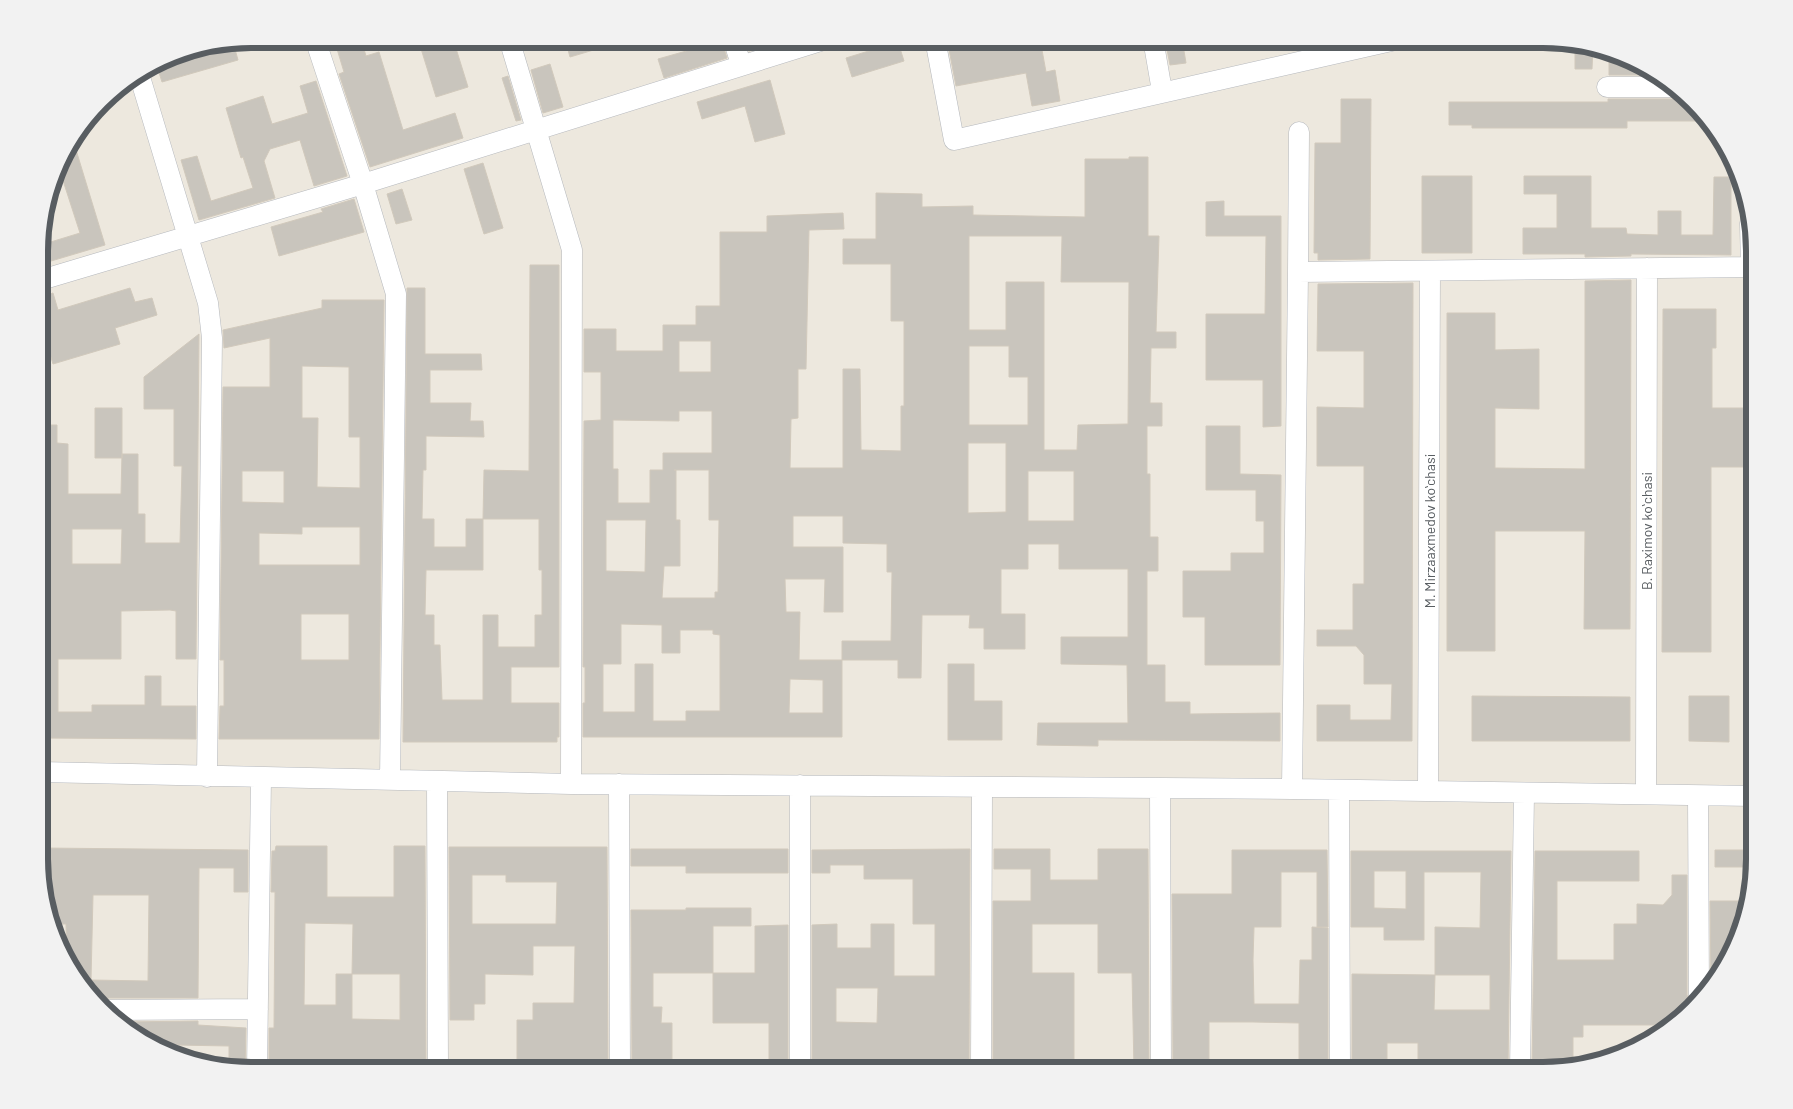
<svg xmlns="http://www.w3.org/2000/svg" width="1793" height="1109" font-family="Barlow,sans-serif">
	<rect width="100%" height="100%" fill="#ede8de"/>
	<path fill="#c9c5bd" stroke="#d1c9bc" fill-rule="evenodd" d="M 334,39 L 361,39 L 366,56 L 379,52 L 403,130 L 455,113 L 463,138 L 370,167 L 339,74 L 344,72 Z
		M 418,39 L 435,39 L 438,47 L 454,42 L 468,87 L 436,97 Z
		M 565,39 L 616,39 L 617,43 L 570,57 Z
		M 694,39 L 721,39 L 727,58 L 664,78 L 658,59 L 697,48 Z
		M 745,39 L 783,39 L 783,40 L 749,51 Z
		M 947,39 L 996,39 L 998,46 L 1040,39 L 1046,72 L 1055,70 L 1060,101 L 1032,106 L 1026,73 L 956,86 Z
		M 1165,39 L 1182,39 L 1186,63 L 1170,65 Z
		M 233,42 L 238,60 L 162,82 L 156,63 L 170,55 L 177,53 L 179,61 L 215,51 L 213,46 Z
		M 898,42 L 904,61 L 852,77 L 846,58 Z
		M 1575,44 L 1593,47 L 1592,69 L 1575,69 Z
		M 1609,55 L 1622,55 L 1661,75 L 1609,75 Z
		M 550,64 L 563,107 L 543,113 L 531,70 Z
		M 508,76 L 521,120 L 516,121 L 502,78 Z
		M 770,80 L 785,134 L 755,142 L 745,106 L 702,119 L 697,102 Z
		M 316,81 L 347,176 L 314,186 L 300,140 L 270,149 L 264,161 L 275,198 L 199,220 L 181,160 L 197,156 L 211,201 L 253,188 L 243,157 L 241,158 L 226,108 L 263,96 L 272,124 L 308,113 L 300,86 Z
		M 1680,95 L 1704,121 L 1627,121 L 1627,128 L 1472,128 L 1472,125 L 1449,125 L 1449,102 L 1608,102 L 1608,99 L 1672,99 Z
		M 1341,99 L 1371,99 L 1370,259 L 1318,260 L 1318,253 L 1314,253 L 1315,143 L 1341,143 Z
		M 73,140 L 105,245 L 41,264 L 41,245 L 80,233 L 58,165 L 61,156 Z
		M 1129,157 L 1148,157 L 1148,236 L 1159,236 L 1156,332 L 1176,332 L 1176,348 L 1151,348 L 1150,403 L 1162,403 L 1162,426 L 1147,426 L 1147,474 L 1150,474 L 1150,537 L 1158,537 L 1158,571 L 1147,571 L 1147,665 L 1165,665 L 1165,702 L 1190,702 L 1190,714 L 1280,713 L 1280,741 L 1098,740 L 1098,746 L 1037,745 L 1038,723 L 1128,723 L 1127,665 L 1061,664 L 1061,637 L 1128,637 L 1128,569 L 1059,569 L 1059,544 L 1028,544 L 1028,569 L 1001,569 L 1001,614 L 1025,614 L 1025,649 L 984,649 L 984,628 L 969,628 L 970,615 L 922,615 L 921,678 L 898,678 L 898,660 L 842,660 L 842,737 L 583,737 L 583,703 L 585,703 L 585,667 L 583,667 L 584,421 L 601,420 L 601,372 L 584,372 L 584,329 L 616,329 L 616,351 L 663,351 L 663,325 L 696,325 L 696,306 L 720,306 L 720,232 L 767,232 L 767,216 L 843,213 L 844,229 L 809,230 L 806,369 L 798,369 L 798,418 L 791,419 L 790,468 L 843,468 L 843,369 L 860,369 L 861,450 L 901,451 L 901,406 L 904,406 L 904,321 L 891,321 L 891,264 L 843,264 L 843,239 L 876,239 L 876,193 L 922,194 L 922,207 L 973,206 L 973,215 L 1085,217 L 1085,159 L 1129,159 ZM 969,236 L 1062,236 L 1061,282 L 1129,282 L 1128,424 L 1078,425 L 1077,450 L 1044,450 L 1044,282 L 1006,282 L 1006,330 L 969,330 ZM 679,341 L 711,341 L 711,372 L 679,372 ZM 969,346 L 1009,346 L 1009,377 L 1028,377 L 1028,425 L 969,425 ZM 679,411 L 712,411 L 712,453 L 663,453 L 663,470 L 650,470 L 650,503 L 618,503 L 618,469 L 613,469 L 613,420 L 679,421 ZM 968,443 L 1006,443 L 1006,512 L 968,513 ZM 674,470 L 709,470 L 709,520 L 719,520 L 718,592 L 715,592 L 715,598 L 662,598 L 664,566 L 680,566 L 680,520 L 676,520 L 676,470 ZM 1028,471 L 1074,471 L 1074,521 L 1028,521 ZM 793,516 L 843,516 L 843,543 L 887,544 L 887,572 L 892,572 L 891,641 L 842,641 L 842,660 L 799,660 L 800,612 L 786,612 L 785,579 L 825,579 L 824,612 L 843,612 L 843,547 L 793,547 ZM 606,520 L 646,520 L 645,572 L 606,571 ZM 621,624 L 662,625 L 662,653 L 680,653 L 680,630 L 713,630 L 713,634 L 720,635 L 720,711 L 686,711 L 686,721 L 653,721 L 653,664 L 635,664 L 635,712 L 603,712 L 603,664 L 621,664 ZM 790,679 L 823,680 L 823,713 L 789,713 Z
		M 483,163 L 503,228 L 484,234 L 464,169 Z
		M 1422,176 L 1472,176 L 1472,253 L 1422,253 Z
		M 1524,176 L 1591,176 L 1591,228 L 1626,228 L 1627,234 L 1658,235 L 1658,211 L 1681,211 L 1681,235 L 1713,235 L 1714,177 L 1731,177 L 1731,255 L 1631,254 L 1631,256 L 1585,257 L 1585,254 L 1523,254 L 1523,228 L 1557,228 L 1557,194 L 1524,194 Z
		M 402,189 L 412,220 L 396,224 L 387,194 Z
		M 354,199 L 364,232 L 279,256 L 271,227 L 323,212 L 321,209 Z
		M 1224,201 L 1224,216 L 1281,216 L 1281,426 L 1263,427 L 1263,380 L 1206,380 L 1206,314 L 1265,314 L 1266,236 L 1206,236 L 1206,202 Z
		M 530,265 L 559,265 L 559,667 L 511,667 L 511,703 L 559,703 L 559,737 L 557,737 L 557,742 L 403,742 L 407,288 L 425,288 L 425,354 L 481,354 L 482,370 L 430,370 L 430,403 L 471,403 L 470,421 L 483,421 L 484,437 L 426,436 L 426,470 L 423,470 L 422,519 L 434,519 L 434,547 L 466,547 L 466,519 L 483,519 L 484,470 L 529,471 ZM 483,519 L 539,519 L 539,570 L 542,570 L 542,615 L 535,615 L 535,647 L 498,647 L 498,615 L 483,615 L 483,700 L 442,700 L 440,645 L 434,645 L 434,615 L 425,615 L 426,570 L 483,570 Z
		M 1631,280 L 1630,629 L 1584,629 L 1585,531 L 1495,531 L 1495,651 L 1447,651 L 1447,313 L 1495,313 L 1495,350 L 1539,349 L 1539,409 L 1495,408 L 1495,468 L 1585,469 L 1585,281 Z
		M 1413,283 L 1412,741 L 1317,741 L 1317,705 L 1350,705 L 1350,720 L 1391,720 L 1392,684 L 1364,684 L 1364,655 L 1356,646 L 1317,646 L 1317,630 L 1353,630 L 1353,584 L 1364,584 L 1364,466 L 1317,466 L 1317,407 L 1364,408 L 1364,351 L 1317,351 L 1318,284 Z
		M 130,288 L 135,302 L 152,298 L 157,315 L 115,328 L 120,344 L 53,364 L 41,324 L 41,297 L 53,293 L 58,310 Z
		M 322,300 L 384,300 L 379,739 L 219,739 L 220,706 L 224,706 L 224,660 L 220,660 L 223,387 L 270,387 L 270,338 L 224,348 L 223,330 L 322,308 ZM 302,366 L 349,367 L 349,437 L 360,437 L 360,488 L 317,487 L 318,418 L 302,418 ZM 242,471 L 284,471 L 284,503 L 242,502 ZM 302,527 L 360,527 L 360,565 L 259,565 L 259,533 L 302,534 ZM 301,614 L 349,614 L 349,660 L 301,660 Z
		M 1663,309 L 1716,309 L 1716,348 L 1712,348 L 1712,408 L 1754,408 L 1754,467 L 1711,467 L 1711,652 L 1662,652 Z
		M 199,334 L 196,659 L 176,659 L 176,611 L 170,610 L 121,611 L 121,659 L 58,659 L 58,712 L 92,712 L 92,705 L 145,705 L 145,676 L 161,676 L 161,706 L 196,706 L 196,739 L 41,738 L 41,425 L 57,425 L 57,443 L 68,444 L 68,494 L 121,494 L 122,454 L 138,454 L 138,514 L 145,514 L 145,543 L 180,543 L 182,466 L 174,466 L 174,409 L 144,409 L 144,377 ZM 72,529 L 122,529 L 121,564 L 72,564 Z
		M 95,408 L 122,408 L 122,458 L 95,458 Z
		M 1206,426 L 1240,426 L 1240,474 L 1281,475 L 1280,665 L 1205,665 L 1205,617 L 1183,617 L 1183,571 L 1231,571 L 1231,553 L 1264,553 L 1264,521 L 1256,521 L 1256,490 L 1206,490 Z
		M 948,664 L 974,664 L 974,701 L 1002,701 L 1002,740 L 948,740 Z
		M 1472,696 L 1630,697 L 1630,741 L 1472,741 Z
		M 1689,696 L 1729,696 L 1729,742 L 1689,741 Z
		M 276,846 L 327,846 L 327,897 L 394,897 L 394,846 L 425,846 L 426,1070 L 269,1070 L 269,1028 L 274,1028 L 275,892 L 271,892 L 272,851 L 275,851 ZM 305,923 L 353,924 L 352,974 L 336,974 L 336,1005 L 304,1005 ZM 352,974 L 400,974 L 400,1020 L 352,1019 Z
		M 449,847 L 607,847 L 608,1070 L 517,1070 L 517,1020 L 533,1020 L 533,1003 L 574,1003 L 575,946 L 533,946 L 533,975 L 485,974 L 485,1004 L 474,1004 L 474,1020 L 450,1020 ZM 472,875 L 506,875 L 506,882 L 557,882 L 556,924 L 472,924 Z
		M 41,848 L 248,850 L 248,892 L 234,892 L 234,868 L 199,868 L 198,998 L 109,998 L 101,1001 L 67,965 L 66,924 L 54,924 L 41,886 ZM 93,895 L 149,895 L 148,981 L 91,980 Z
		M 631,849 L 788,849 L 788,873 L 686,873 L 686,866 L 631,866 Z
		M 970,849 L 969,1070 L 816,1070 L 816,1068 L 812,1068 L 812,925 L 837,924 L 837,948 L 871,948 L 871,924 L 894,924 L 894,976 L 935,976 L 935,924 L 913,924 L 913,879 L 864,879 L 864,865 L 830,865 L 830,873 L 812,873 L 812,850 ZM 836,988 L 878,988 L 877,1023 L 836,1022 Z
		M 994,849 L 1050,849 L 1050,880 L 1098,880 L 1098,849 L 1148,849 L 1149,1070 L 1134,1070 L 1132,973 L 1098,973 L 1098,924 L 1032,924 L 1032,973 L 1074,973 L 1074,1070 L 993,1070 L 993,901 L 1031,901 L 1031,869 L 994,869 Z
		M 1232,850 L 1327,850 L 1328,927 L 1317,927 L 1317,872 L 1281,872 L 1281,927 L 1254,927 L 1253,960 L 1254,1004 L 1299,1004 L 1300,960 L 1312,960 L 1312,927 L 1328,928 L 1328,1070 L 1299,1070 L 1299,1023 L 1253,1022 L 1209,1022 L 1209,1070 L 1173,1070 L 1172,894 L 1232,894 Z
		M 1715,850 L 1754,850 L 1754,867 L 1715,867 Z
		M 1351,851 L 1511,851 L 1508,1070 L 1418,1070 L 1418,1043 L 1387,1043 L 1387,1070 L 1352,1070 L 1352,974 L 1435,975 L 1435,927 L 1480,928 L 1481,872 L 1424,872 L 1424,940 L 1384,940 L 1384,927 L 1351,927 ZM 1374,871 L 1406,871 L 1406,909 L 1374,908 ZM 1435,975 L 1490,975 L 1490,1010 L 1434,1010 Z
		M 1535,851 L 1639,851 L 1639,881 L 1557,881 L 1557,960 L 1614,960 L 1614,924 L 1637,924 L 1637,904 L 1663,905 L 1672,895 L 1672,875 L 1687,875 L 1687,995 L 1690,1003 L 1666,1025 L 1583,1025 L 1583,1037 L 1573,1037 L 1573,1065 L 1556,1070 L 1532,1070 Z
		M 1710,901 L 1748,901 L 1743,926 L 1719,976 L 1711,983 Z
		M 686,908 L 751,908 L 751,926 L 713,926 L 713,973 L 653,973 L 653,1007 L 662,1007 L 661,1023 L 672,1023 L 672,1070 L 632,1070 L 631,910 L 686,910 Z
		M 788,925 L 788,1068 L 769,1068 L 769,1023 L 713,1023 L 713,973 L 755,973 L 755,926 Z
		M 198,1021 L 198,1025 L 246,1028 L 245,1070 L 229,1067 L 229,1046 L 176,1045 L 176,1054 L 133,1035 L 121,1022 Z"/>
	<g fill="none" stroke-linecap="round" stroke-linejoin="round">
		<g stroke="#b5b8bd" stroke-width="21">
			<path id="street" d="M 315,39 L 363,184 L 396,294 L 390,780
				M 509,39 L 572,250 L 571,784
				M 733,39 L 741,64
				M 935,39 L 954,140 L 1400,39
				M 1153,39 L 1162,91
				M 139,74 L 208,303 L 212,338 L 207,777
				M 1607,87 L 1672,87
				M 1750,223 L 1751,267
				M 1298,272 L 1299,132
				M 41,280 L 363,184 L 827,39
				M 41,772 L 571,784 L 1292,789 L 1754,796
				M 437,781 L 438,1070
				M 619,784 L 620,1070
				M 1160,788 L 1161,1070
				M 1292,789 L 1298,272 L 1754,267
				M 1339,790 L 1340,1070
				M 1428,791 L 1430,271
				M 1646,794 L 1647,268
				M 1698,796 L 1699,995
				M 109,1010 L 258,1009
				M 257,1070 L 261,778
				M 800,1070 L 800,785
				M 981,1070 L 982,788
				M 1520,1070 L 1524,794"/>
		</g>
		<use href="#street" stroke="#fff" stroke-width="20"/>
	</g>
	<g text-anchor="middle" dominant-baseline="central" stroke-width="4.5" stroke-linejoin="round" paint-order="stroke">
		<g font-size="14" fill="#585d61" stroke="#fff">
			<text transform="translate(1429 531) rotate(-90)">M. Mirzaaxmedov koʻchasi</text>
			<text transform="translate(1646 531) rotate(-90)">B. Raximov koʻchasi</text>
		</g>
	</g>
	<path d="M0 0H1793V1109H0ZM251 48H1543A203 203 0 0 1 1746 251V859A203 203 0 0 1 1543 1062H251A203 203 0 0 1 48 859V251A203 203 0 0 1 251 48Z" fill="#f2f2f2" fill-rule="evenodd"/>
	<path fill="none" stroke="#585d61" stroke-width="6" d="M251 48H1543A203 203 0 0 1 1746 251V859A203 203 0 0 1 1543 1062H251A203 203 0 0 1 48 859V251A203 203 0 0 1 251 48Z"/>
</svg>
